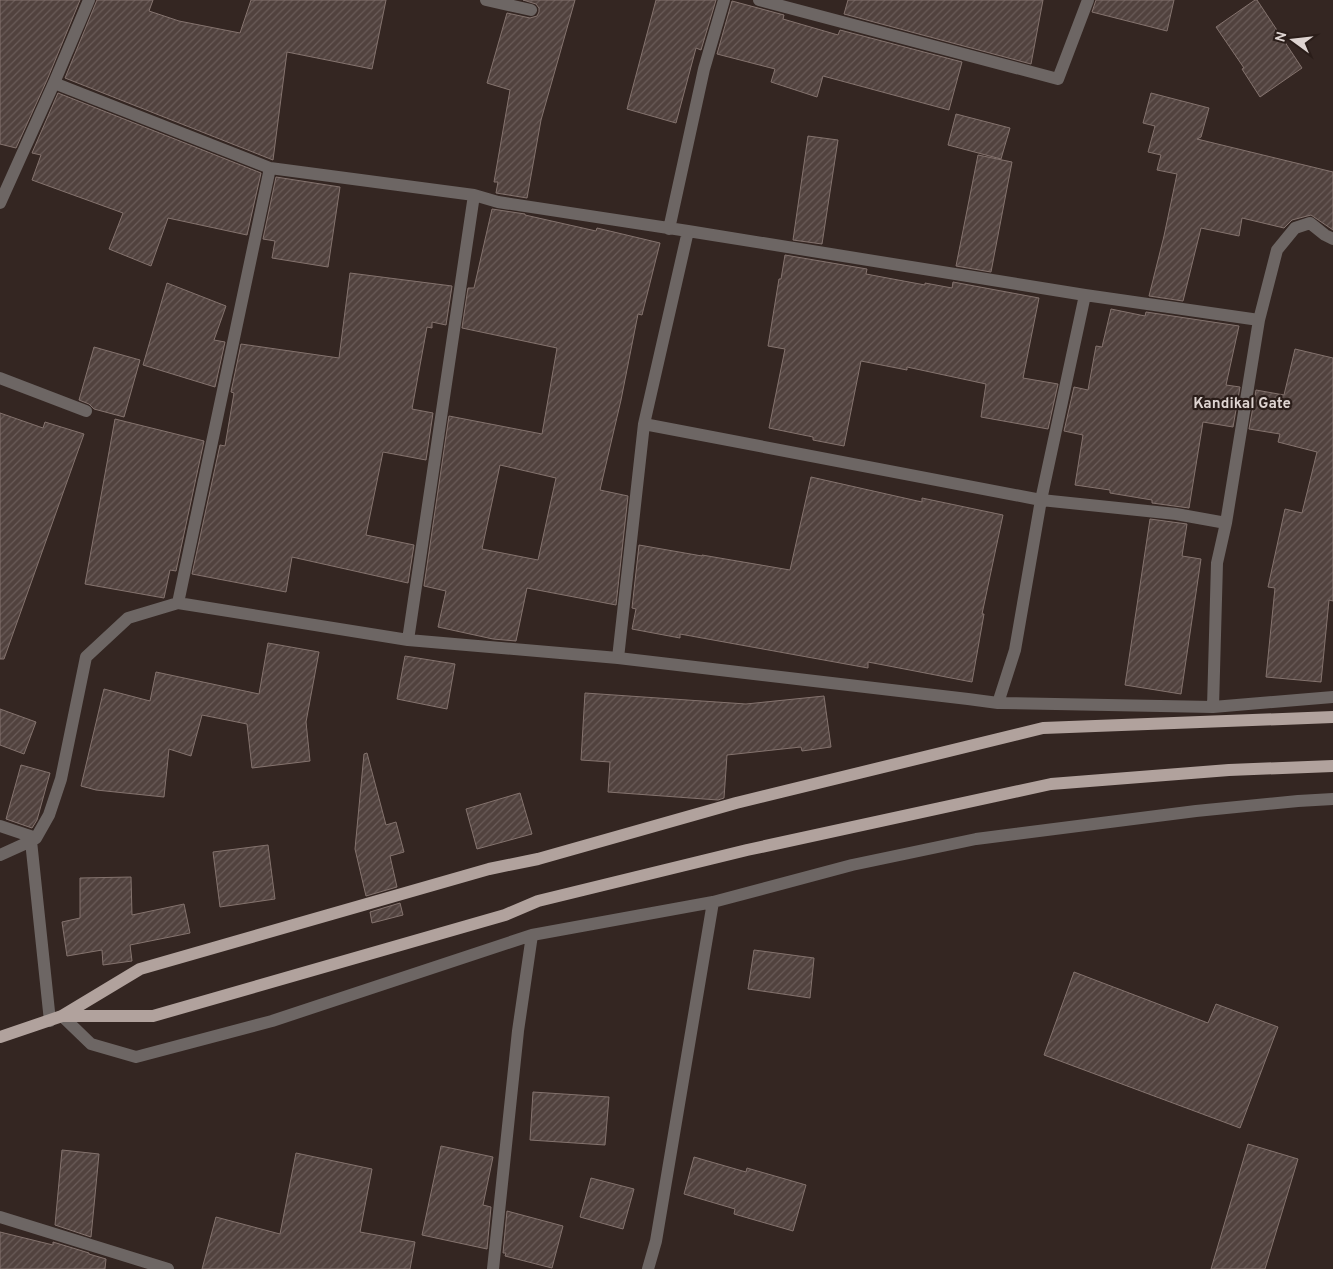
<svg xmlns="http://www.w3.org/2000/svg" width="1333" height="1269" font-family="Overpass,sans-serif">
	<defs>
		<pattern id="building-hatch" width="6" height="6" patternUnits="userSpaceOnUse" patternTransform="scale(1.25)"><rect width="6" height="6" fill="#51423e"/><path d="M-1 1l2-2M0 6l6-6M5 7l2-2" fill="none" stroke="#6a5c59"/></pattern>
	</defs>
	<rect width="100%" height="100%" fill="#342622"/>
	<path fill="url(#building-hatch)" stroke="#84736e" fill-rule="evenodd" d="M 0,0 L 80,0 L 47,80 L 16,148 L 0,144 Z
		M 97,0 L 153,0 L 149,11 L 179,21 L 240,33 L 251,0 L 386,0 L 372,69 L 287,52 L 273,160 L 65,78 Z
		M 523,0 L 575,0 L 541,120 L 527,198 L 496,193 L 498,182 L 494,182 L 510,90 L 487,83 L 507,13 L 530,18 L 537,16 L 539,12 L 539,8 L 536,4 Z
		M 656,0 L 716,0 L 701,50 L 696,48 L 676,123 L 627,109 Z
		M 848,0 L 1043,0 L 1031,64 L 844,14 Z
		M 1096,0 L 1174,0 L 1167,31 L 1092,12 Z
		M 1255,0 L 1257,0 L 1302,68 L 1260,97 L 1242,69 L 1244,68 L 1216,27 Z
		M 732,1 L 784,15 L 783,19 L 838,35 L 840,30 L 962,62 L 949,110 L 823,76 L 817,97 L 771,82 L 775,69 L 717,54 Z
		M 58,93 L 261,173 L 247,235 L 168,218 L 151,266 L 109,249 L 123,213 L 32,180 L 41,155 L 32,153 Z
		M 1151,93 L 1209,108 L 1201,137 L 1197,139 L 1333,172 L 1333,230 L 1311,215 L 1292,220 L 1284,228 L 1242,218 L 1239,236 L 1201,228 L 1183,301 L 1149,296 L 1164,236 L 1177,174 L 1157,170 L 1161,155 L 1148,152 L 1155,126 L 1143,123 Z
		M 956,114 L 1010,128 L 1001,159 L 948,145 Z
		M 808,136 L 838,140 L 822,244 L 793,240 Z
		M 978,155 L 1012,162 L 991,272 L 956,266 Z
		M 276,177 L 340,187 L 328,267 L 272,258 L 275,241 L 263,239 Z
		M 492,209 L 525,214 L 525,215 L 596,231 L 597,228 L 660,243 L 642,315 L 638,314 L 621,400 L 600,490 L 628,496 L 616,605 L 527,588 L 516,641 L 493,639 L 438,627 L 446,591 L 424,586 L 449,416 L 542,434 L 557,348 L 462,328 L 468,288 L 474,288 ZM 500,465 L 556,478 L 538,560 L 482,549 Z
		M 785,255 L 867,269 L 866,274 L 925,285 L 925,283 L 952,288 L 953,282 L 1039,298 L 1023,378 L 1058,384 L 1048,429 L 981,417 L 986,384 L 907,367 L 907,370 L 861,361 L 844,446 L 813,440 L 813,437 L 769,428 L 785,349 L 768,346 L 779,279 L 781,279 Z
		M 350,273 L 452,286 L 446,325 L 432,322 L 432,328 L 427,327 L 412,409 L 433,413 L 426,460 L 383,452 L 366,535 L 414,545 L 408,583 L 292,557 L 286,592 L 192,574 L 220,445 L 225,446 L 234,393 L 231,392 L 241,344 L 339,358 Z
		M 167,283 L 226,306 L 214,340 L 225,342 L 215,387 L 143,365 Z
		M 1111,309 L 1145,316 L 1146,312 L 1239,326 L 1226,385 L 1240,387 L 1233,427 L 1203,422 L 1189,508 L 1152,503 L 1152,500 L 1110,493 L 1110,490 L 1075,485 L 1083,435 L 1064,431 L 1074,387 L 1088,390 L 1096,346 L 1102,347 Z
		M 94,347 L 140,360 L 124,417 L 94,409 L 89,404 L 79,400 Z
		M 1295,349 L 1333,358 L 1333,601 L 1329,600 L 1321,682 L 1266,677 L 1275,588 L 1268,587 L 1285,509 L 1302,513 L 1317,452 L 1278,442 L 1280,434 L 1249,429 L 1256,390 L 1284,395 Z
		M 0,413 L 43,428 L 45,422 L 84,434 L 4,659 L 0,659 Z
		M 115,419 L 204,441 L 176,571 L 170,570 L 164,598 L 85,584 Z
		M 811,477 L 922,502 L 922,498 L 1003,515 L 982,614 L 984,614 L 972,682 L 868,662 L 868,668 L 680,634 L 680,638 L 632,629 L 636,609 L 632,608 L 639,545 L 702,556 L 702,555 L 790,570 Z
		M 1150,519 L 1187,524 L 1182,556 L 1201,559 L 1181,694 L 1125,685 Z
		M 268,643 L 319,652 L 306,722 L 310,761 L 252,768 L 247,724 L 202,715 L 191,756 L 169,749 L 164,797 L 96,790 L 81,786 L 104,689 L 150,701 L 156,672 L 259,694 Z
		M 405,656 L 455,664 L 447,709 L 397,699 Z
		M 585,693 L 746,704 L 824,696 L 831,747 L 802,751 L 801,747 L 727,755 L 724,798 L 718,800 L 608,792 L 610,762 L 581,760 Z
		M 0,709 L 36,722 L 24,754 L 0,745 Z
		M 367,753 L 386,825 L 396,822 L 404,852 L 390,856 L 397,887 L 366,896 L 355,849 L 364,754 Z
		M 21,765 L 50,773 L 37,820 L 32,828 L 6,819 Z
		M 520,793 L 532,834 L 477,849 L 466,809 Z
		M 268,845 L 275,899 L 220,907 L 213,852 Z
		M 131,877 L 132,915 L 184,904 L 190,933 L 130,945 L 132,961 L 103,965 L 102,950 L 67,956 L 62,922 L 80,918 L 80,878 Z
		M 400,903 L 403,915 L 372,923 L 370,912 Z
		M 754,950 L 814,958 L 810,998 L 748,989 Z
		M 1074,972 L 1208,1023 L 1216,1004 L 1278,1027 L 1240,1128 L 1044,1055 Z
		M 533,1092 L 609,1097 L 605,1145 L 530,1140 Z
		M 1248,1144 L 1298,1159 L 1265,1269 L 1211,1269 Z
		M 441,1146 L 493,1157 L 483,1205 L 491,1207 L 487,1249 L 422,1235 Z
		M 62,1150 L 99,1154 L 91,1237 L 55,1225 Z
		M 296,1153 L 372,1169 L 360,1232 L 415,1242 L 410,1269 L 202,1269 L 216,1217 L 280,1234 Z
		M 694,1157 L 746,1172 L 747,1168 L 806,1185 L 793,1231 L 734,1214 L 735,1209 L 684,1194 Z
		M 591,1178 L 634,1189 L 623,1229 L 580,1217 Z
		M 507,1211 L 563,1226 L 552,1268 L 505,1256 L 506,1253 L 503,1253 Z
		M 0,1232 L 53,1245 L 53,1242 L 89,1253 L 89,1254 L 106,1259 L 105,1269 L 0,1269 Z"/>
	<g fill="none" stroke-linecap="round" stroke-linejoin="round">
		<path stroke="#6d6664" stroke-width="12" d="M 486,0 L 531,10
			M 759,0 L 1058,79 L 1088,0
			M 54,83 L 270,168 L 474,195 L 498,202 L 688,231 L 1085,295 L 1259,320 L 1226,523 L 1217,563 L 1213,707
			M 270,168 L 178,603 L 408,640
			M 474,195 L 408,640 L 618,658
			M 0,203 L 54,83 L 89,0
			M 669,229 L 704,69 L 724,0
			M 688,231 L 644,424 L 1041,500 L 1176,514 L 1226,523
			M 1259,320 L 1277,250 L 1295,228 L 1310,223 L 1325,235 L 1333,239
			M 0,378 L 86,411
			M 644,424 L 618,658 L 968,699 L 998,703 L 1015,650 L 1041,500 L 1085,295
			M 998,703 L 1213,707 L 1333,697
			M 0,826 L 36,838
			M 31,841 L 50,1021
			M 0,855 L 31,841 L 36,838 L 49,815 L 61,779 L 86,657 L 128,618 L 178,603
			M 62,1016 L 91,1044 L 136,1057 L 272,1021 L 532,935 L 713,902 L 852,865 L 976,839 L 1196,811 L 1298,801 L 1333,799
			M 0,1217 L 168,1269
			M 493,1269 L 518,1031 L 532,935
			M 648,1269 L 656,1241 L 713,902"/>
		<path stroke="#b1a29d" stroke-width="12" d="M 64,1016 L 153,1016 L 505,915 L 538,901 L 747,850 L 1051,784 L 1229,770 L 1333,766
			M 0,1037 L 62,1016 L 140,969 L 489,869 L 538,859 L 736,803 L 1043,728 L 1333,717"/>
	</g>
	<g text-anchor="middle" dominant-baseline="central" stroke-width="4.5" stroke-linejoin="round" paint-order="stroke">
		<g font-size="15" font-weight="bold" fill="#ded4d1" stroke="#2a1d19">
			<text x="1242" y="404">Kandikal Gate</text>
		</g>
	</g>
	<g transform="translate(1293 40) rotate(285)" stroke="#2a1d19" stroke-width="4" paint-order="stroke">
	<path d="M0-4L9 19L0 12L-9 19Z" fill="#ded4d1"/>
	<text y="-8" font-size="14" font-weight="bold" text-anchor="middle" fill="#ded4d1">N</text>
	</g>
</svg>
